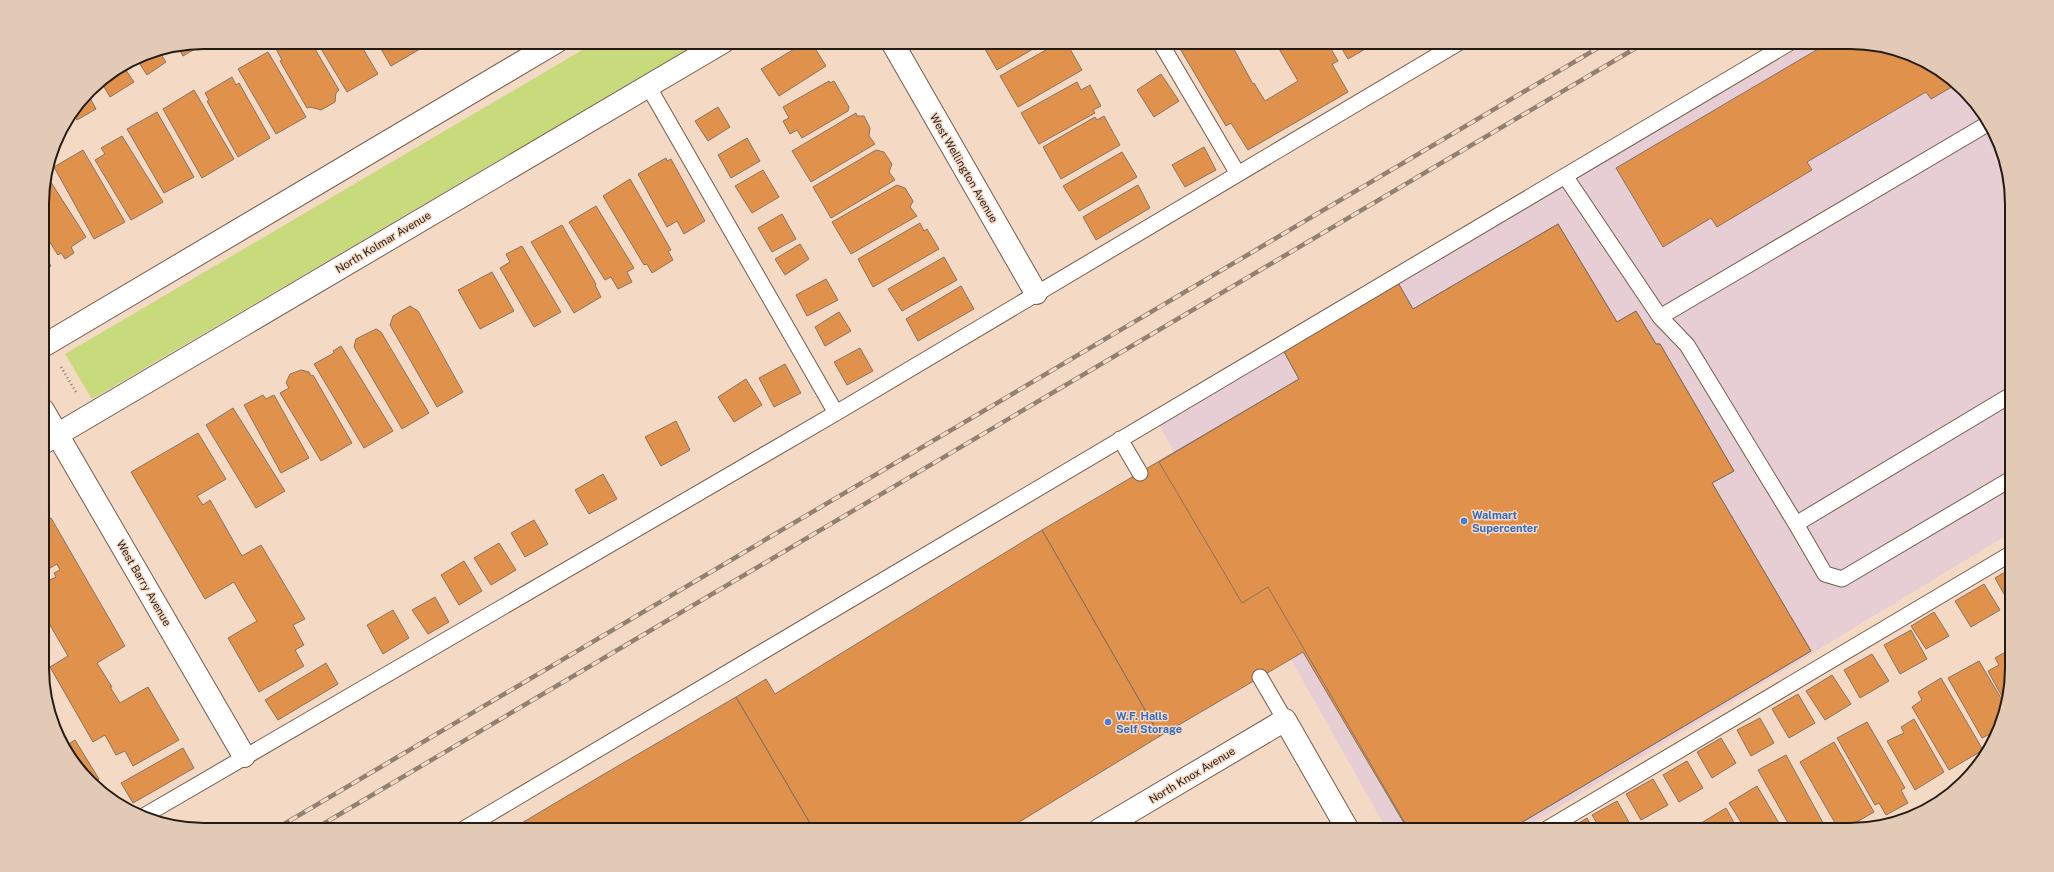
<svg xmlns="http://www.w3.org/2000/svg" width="2054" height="872" font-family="'Public Sans',sans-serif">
	<rect width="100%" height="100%" fill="#f4d9c5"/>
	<path fill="#e7ced4" d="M 1809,42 L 1850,42 L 1912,54 L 1949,75 L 1979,105 L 2000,142 L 2011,183 L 2012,532 L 1521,830 L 1387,830 L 1158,423 Z"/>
	<path fill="#c7da7c" d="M 596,42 L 700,42 L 92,399 L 65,354 Z"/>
	<path fill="#e0914b" stroke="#8a7360" d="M 202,42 L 203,44 L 183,56 L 178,47 Z
		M 284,42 L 312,44 L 339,90 L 336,93 L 335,102 L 321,110 L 310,107 L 307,108 L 280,61 L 282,60 L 275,47 Z
		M 317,42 L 359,42 L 378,74 L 347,92 Z
		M 377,42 L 422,42 L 417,45 L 420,49 L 391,66 Z
		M 806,42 L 807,44 L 811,42 L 826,66 L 779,96 L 761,69 Z
		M 981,42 L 1045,42 L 997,70 Z
		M 1060,42 L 1066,42 L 1082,70 L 1018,107 L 1000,76 Z
		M 1176,42 L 1230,42 L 1253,84 L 1254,83 L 1265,101 L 1298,81 L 1275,42 L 1327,42 L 1338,61 L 1332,64 L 1348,92 L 1248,150 L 1231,123 L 1226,126 Z
		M 1338,42 L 1370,42 L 1372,45 L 1348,59 Z
		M 1830,42 L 1850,42 L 1912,54 L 1949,75 L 1957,84 L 1931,99 L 1926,92 L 1807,162 L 1812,170 L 1717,227 L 1711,218 L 1663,247 L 1616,168 Z
		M 159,51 L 166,62 L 147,75 L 136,58 L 142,54 Z
		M 268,52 L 306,117 L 276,134 L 238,69 Z
		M 123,66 L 134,82 L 110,97 L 100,80 Z
		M 1161,74 L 1179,101 L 1154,117 L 1137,90 Z
		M 232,77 L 236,85 L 239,83 L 270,138 L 238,157 L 207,101 L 209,100 L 205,93 Z
		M 829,81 L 830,83 L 834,81 L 849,107 L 848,111 L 802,138 L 797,130 L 790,134 L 783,121 L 789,118 L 783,107 Z
		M 1077,82 L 1081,90 L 1090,85 L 1101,106 L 1093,110 L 1095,113 L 1039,144 L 1021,113 Z
		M 194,90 L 234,159 L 202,178 L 163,109 Z
		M 88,94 L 96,109 L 77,120 L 73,114 Z
		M 718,107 L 730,127 L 708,141 L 695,121 Z
		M 157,112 L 194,177 L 164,193 L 127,129 Z
		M 856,113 L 857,116 L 864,116 L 870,128 L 869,136 L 875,144 L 811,182 L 792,151 Z
		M 1104,116 L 1120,145 L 1061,179 L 1043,147 L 1095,117 L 1097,120 Z
		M 122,136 L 163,202 L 131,220 L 95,160 L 105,154 L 101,148 Z
		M 747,138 L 760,161 L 731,178 L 718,155 Z
		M 1204,147 L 1216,170 L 1185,187 L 1172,165 Z
		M 83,150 L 125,222 L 94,239 L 54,167 Z
		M 876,150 L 884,152 L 892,164 L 889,172 L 895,180 L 831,218 L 813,187 Z
		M 1122,152 L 1137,177 L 1079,211 L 1063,186 Z
		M 666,158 L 667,161 L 671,159 L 705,221 L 684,234 L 677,221 L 667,227 L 638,174 Z
		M 763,170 L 779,197 L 752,213 L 735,186 Z
		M 47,176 L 86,237 L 71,247 L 74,253 L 65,259 L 61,253 L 58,255 L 42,230 L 42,193 Z
		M 630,179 L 671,250 L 668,251 L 673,260 L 652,273 L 647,264 L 644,265 L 603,196 Z
		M 897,185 L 905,188 L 913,201 L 910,207 L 917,216 L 851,254 L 832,222 Z
		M 1138,185 L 1150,208 L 1096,240 L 1083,217 Z
		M 596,206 L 634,268 L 627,272 L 632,282 L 618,289 L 611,277 L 605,280 L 569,222 Z
		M 782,214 L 796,239 L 772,252 L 758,228 Z
		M 920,223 L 924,231 L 927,229 L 939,249 L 873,287 L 858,259 Z
		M 1558,224 L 1617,322 L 1636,311 L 1656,344 L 1660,344 L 1734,471 L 1712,483 L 1811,651 L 1509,830 L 1408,830 L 1303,652 L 1160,736 L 1042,530 L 1299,379 L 1282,348 L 1397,281 L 1413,309 Z
		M 1558,224 L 1617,322 L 1636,311 L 1656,344 L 1660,344 L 1734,471 L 1712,483 L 1811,651 L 1509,830 L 1409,830 L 1268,587 L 1242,603 L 1159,462 L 1299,379 L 1282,348 L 1397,281 L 1413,309 Z
		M 562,225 L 596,284 L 595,285 L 601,297 L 574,313 L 531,242 Z
		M 800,244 L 809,259 L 785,275 L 775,259 Z
		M 522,246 L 561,312 L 534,327 L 500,268 L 510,262 L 506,254 Z
		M 42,250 L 51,266 L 43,271 Z
		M 944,257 L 957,280 L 902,311 L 888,289 Z
		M 492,272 L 514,311 L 480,329 L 458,290 Z
		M 826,279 L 838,300 L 807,316 L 796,295 Z
		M 961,286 L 974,309 L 918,341 L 906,319 Z
		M 410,306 L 418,311 L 463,392 L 437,407 L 390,325 L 393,316 Z
		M 839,312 L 851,331 L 825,346 L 815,327 Z
		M 376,329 L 381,332 L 429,413 L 402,429 L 354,347 L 356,339 Z
		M 341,346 L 393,431 L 364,448 L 314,364 L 334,353 L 333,351 Z
		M 860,348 L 873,371 L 847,385 L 834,362 Z
		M 785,364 L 801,393 L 774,407 L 759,378 Z
		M 301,370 L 309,372 L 311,376 L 313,375 L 352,443 L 321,461 L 280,393 L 289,388 L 286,383 L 290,374 Z
		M 746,379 L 762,405 L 734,422 L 718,397 Z
		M 263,395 L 266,399 L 274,395 L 309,458 L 281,473 L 244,405 Z
		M 233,408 L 285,491 L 256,508 L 206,425 Z
		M 676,421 L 690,450 L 661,466 L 645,437 Z
		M 198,433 L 226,479 L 197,496 L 203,505 L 210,500 L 242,556 L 261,545 L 305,619 L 293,625 L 304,645 L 295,650 L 304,666 L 259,692 L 228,638 L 257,621 L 243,598 L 234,582 L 205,599 L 131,472 Z
		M 603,474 L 617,499 L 589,514 L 575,490 Z
		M 51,518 L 125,646 L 97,663 L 112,687 L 110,687 L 120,703 L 148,687 L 179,740 L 133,766 L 125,751 L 116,755 L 105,735 L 93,742 L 50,667 L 68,656 L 43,613 L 43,599 L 46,597 L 43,593 L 43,583 L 56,577 L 54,573 L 60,570 L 57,564 L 43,572 L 43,522 Z
		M 534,520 L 548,544 L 525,557 L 511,533 Z
		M 1042,530 L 1160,736 L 1006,830 L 814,830 L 736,697 L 766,679 L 775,694 Z
		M 499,543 L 516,570 L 491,585 L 474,558 Z
		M 464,561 L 482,591 L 459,605 L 441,575 Z
		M 2012,568 L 2012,601 L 2009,603 L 1995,578 Z
		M 1984,584 L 2000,610 L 1971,627 L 1955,601 Z
		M 435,597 L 449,622 L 428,634 L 412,610 Z
		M 393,610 L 409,638 L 383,654 L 367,625 Z
		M 1934,612 L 1949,636 L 1926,649 L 1911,626 Z
		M 1911,630 L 1927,659 L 1900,674 L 1884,645 Z
		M 2012,648 L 2012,668 L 2005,702 L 1988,671 L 1999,665 L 1995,658 Z
		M 1872,654 L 1889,681 L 1860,698 L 1844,670 Z
		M 1979,661 L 2005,705 L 2000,730 L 1995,738 L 1992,733 L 1982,738 L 1948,678 Z
		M 326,663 L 338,684 L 278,720 L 265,700 Z
		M 1832,675 L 1851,704 L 1825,720 L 1806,691 Z
		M 1941,678 L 1983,750 L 1949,770 L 1912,707 L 1922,700 L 1918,692 Z
		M 1798,694 L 1815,723 L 1789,738 L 1772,709 Z
		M 736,697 L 814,830 L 510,830 L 594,780 Z
		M 1760,718 L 1774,743 L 1751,756 L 1737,730 Z
		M 1914,719 L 1944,772 L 1915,790 L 1887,741 L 1904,733 L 1901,727 Z
		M 1867,722 L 1905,788 L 1901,790 L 1908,803 L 1886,815 L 1879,803 L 1875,805 L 1837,738 Z
		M 1721,738 L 1736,763 L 1712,778 L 1697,752 Z
		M 75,740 L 99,779 L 92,783 L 76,767 L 64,747 Z
		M 1834,742 L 1874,812 L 1843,830 L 1839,830 L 1800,762 Z
		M 183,748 L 194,768 L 133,803 L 121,783 Z
		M 1786,755 L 1827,830 L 1792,830 L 1758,770 Z
		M 1687,761 L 1703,788 L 1679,802 L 1663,775 Z
		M 1653,779 L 1668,805 L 1641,820 L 1626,794 Z
		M 1757,786 L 1783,830 L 1746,830 L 1729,803 Z
		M 1617,801 L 1633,829 L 1601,830 L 1592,815 Z
		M 1726,808 L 1738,830 L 1694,830 L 1693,828 Z
		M 1587,818 L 1594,830 L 1567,830 Z"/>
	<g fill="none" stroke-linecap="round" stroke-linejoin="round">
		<g stroke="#745d4b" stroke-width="17">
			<path id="lane" d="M 1160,42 L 1238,174
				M 648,86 L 836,413
				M 1565,176 L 1660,317 L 1687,345 L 1796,524 L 2011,395
				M 1660,317 L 1989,123
				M 1120,439 L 1140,473
				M 1796,524 L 1825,574 L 1842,579 L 2011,479
				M 1260,677 L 1285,720
				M 142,817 L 836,413 L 1460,42
				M 462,830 L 1791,42
				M 1545,830 L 2012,553"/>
		</g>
		<g stroke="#745d4b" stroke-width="24">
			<path id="street" d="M 892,42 L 1036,293
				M 43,346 L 556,42
				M 43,410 L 244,756
				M 43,443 L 723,42
				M 1099,830 L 1285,720 L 1348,830"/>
		</g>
		<path stroke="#847366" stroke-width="2.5" stroke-dasharray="1 3" stroke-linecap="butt" d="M 61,367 L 76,392"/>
		<use href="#lane" stroke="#fff" stroke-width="15"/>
		<use href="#street" stroke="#fff" stroke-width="22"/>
		<g stroke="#928071" stroke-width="4.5">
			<path id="rail" d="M 274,830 L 1608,42
				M 313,830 L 1646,42"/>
		</g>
		<use href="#rail" stroke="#f4d9c5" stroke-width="3" stroke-dasharray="9" stroke-linecap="butt"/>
	</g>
	<g fill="#3f7fe0" stroke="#f4d9c5" stroke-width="1.5">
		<circle cx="1464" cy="521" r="4"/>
		<circle cx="1108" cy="722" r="4"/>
	</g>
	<g text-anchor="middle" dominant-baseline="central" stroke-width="3" stroke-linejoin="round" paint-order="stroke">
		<g font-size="11" fill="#251c14" stroke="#f4d9c5">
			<text transform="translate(964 168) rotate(60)">West Wellington Avenue</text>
			<text transform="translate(383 242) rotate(-31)">North Kolmar Avenue</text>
			<text transform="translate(144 583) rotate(60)">West Barry Avenue</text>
			<text transform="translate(1192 775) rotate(-31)">North Knox Avenue</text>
		</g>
		<g font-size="11" font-weight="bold" fill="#366cbe" stroke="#f4d9c5" text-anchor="start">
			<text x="1472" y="515">Walmart<tspan x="1472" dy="13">Supercenter</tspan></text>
			<text x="1116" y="716">W.F. Halls<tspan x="1116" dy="13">Self Storage</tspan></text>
		</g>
	</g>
	<path d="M0 0H2054V872H0ZM204 49H1850A155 155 0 0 1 2005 204V668A155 155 0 0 1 1850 823H204A155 155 0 0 1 49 668V204A155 155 0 0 1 204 49Z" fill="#e3cab7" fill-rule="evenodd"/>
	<path fill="none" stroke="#251c14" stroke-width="2" d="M204 49H1850A155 155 0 0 1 2005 204V668A155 155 0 0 1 1850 823H204A155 155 0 0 1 49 668V204A155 155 0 0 1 204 49Z"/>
</svg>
